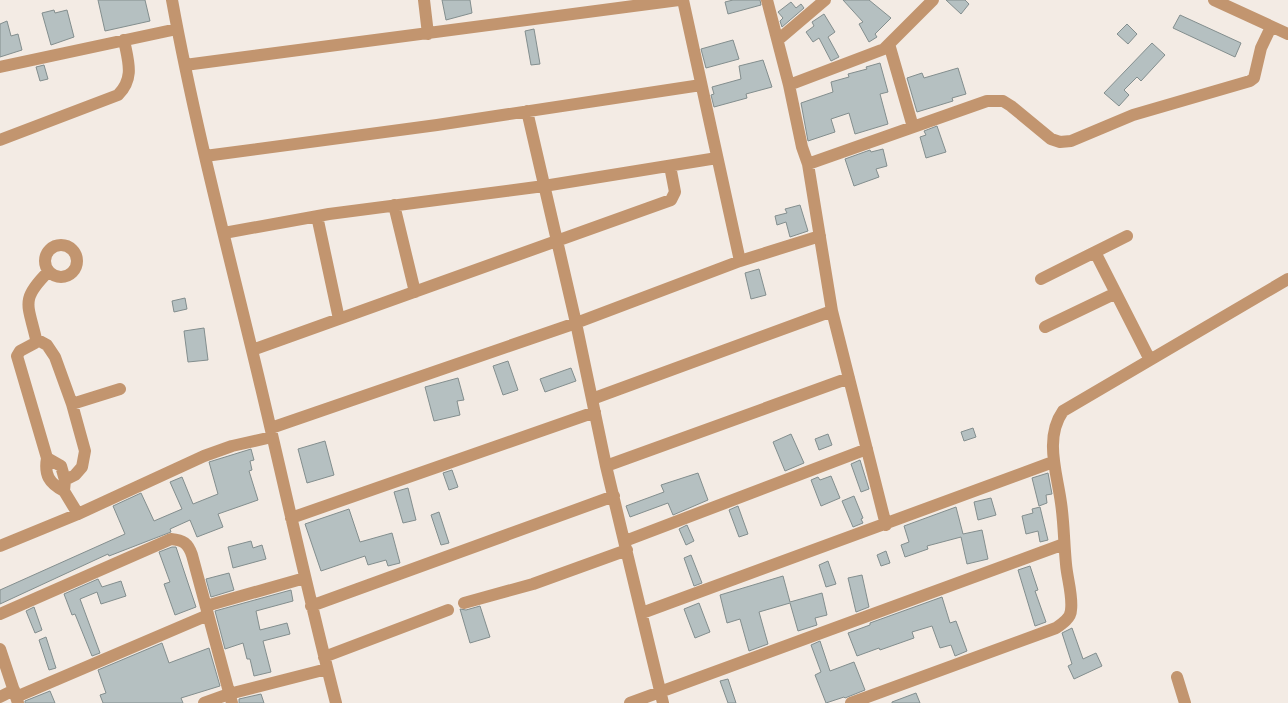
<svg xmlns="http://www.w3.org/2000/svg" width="1288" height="703" font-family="Raleway,sans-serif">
	<rect width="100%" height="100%" fill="#f3ebe4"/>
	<path fill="#b5c0c1" stroke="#838e8e" d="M 98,0 L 145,0 L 150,21 L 105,31 Z
		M 442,0 L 470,0 L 472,13 L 446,20 Z
		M 733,0 L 760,0 L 761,5 L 728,14 L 725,2 Z
		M 843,0 L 869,0 L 891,18 L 875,34 L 877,37 L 869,42 L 859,24 L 863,22 Z
		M 946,0 L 965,0 L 969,4 L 961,14 Z
		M 791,2 L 796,8 L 801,4 L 804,8 L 782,27 L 780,21 L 783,18 L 778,12 Z
		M 54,10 L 55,13 L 67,10 L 74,37 L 51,45 L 42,13 Z
		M 824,14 L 835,32 L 828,37 L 839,57 L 831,61 L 819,38 L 813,42 L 806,32 L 814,26 L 812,22 Z
		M 1180,15 L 1241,43 L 1235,57 L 1173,28 Z
		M 7,21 L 11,36 L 18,34 L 22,50 L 0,57 L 0,24 Z
		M 1127,24 L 1137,34 L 1128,44 L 1117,34 Z
		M 534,29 L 540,64 L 531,65 L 525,31 Z
		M 733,40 L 739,59 L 706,68 L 701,49 Z
		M 1152,43 L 1165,55 L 1141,81 L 1137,77 L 1124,90 L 1129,95 L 1119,106 L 1104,93 Z
		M 763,60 L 772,87 L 746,94 L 747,98 L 714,107 L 711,95 L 714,94 L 712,87 L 741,79 L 739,66 Z
		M 880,63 L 888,92 L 880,94 L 888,124 L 855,134 L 849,113 L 831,119 L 835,132 L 808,141 L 801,103 L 833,92 L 831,82 L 849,77 L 848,74 L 867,69 L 866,67 Z
		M 44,65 L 48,79 L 40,81 L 36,67 Z
		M 958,68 L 966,94 L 952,98 L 953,101 L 917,112 L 907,78 L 922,73 L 924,78 Z
		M 937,126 L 946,152 L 926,158 L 920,137 L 926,135 L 924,131 Z
		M 883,149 L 887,166 L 876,169 L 879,177 L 854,186 L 845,159 L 870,150 L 871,152 Z
		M 800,205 L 808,231 L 790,237 L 786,222 L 777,225 L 775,216 L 787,213 L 785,209 Z
		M 759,269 L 766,295 L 751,299 L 745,273 Z
		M 185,298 L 187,309 L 174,312 L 172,301 Z
		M 204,328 L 208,360 L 188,362 L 184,331 Z
		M 508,361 L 518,390 L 503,395 L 493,366 Z
		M 571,368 L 576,381 L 545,392 L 540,379 Z
		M 458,378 L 464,400 L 457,401 L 460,415 L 434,421 L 425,387 Z
		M 973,428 L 976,437 L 964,441 L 961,432 Z
		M 791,434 L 804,463 L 785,471 L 773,442 Z
		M 828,434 L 832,445 L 819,450 L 815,439 Z
		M 325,441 L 334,475 L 307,483 L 298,449 Z
		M 251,449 L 254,460 L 250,461 L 252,470 L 249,471 L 258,500 L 218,514 L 223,527 L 197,537 L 190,520 L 170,529 L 171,532 L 109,556 L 108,554 L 0,604 L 0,590 L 125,534 L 113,506 L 141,493 L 154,521 L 182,509 L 170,482 L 182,477 L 193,504 L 218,494 L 209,462 Z
		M 860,460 L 869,489 L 861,492 L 851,464 Z
		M 452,470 L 458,487 L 449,490 L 443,473 Z
		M 698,473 L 708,500 L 673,515 L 668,503 L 630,517 L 626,506 L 664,492 L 661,485 Z
		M 1048,473 L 1052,494 L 1046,495 L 1047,503 L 1039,506 L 1032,478 Z
		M 831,476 L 840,498 L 821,506 L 811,480 L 818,477 L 820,480 Z
		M 408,488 L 416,520 L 403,523 L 394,492 Z
		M 854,496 L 863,518 L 861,519 L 863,523 L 853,527 L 842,501 Z
		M 991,498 L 996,515 L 978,520 L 974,502 Z
		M 738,506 L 748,534 L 739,537 L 729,510 Z
		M 956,507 L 963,534 L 982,530 L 988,559 L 967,564 L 961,537 L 927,546 L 928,549 L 905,557 L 901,545 L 909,542 L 904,526 Z
		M 1040,507 L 1048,540 L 1040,542 L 1038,531 L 1026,534 L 1022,516 L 1033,513 L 1032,509 Z
		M 349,509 L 360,542 L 392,533 L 400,563 L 388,566 L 386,560 L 368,565 L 365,556 L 321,571 L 305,524 Z
		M 439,512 L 449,543 L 441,545 L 431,515 Z
		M 687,525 L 694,541 L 686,545 L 679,529 Z
		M 251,541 L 253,548 L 262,545 L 266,559 L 233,568 L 228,547 Z
		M 172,547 L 176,547 L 196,607 L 175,615 L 164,584 L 170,582 L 159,552 Z
		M 886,551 L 890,563 L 881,566 L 877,555 Z
		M 691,555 L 702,583 L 694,586 L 684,558 Z
		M 828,561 L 836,584 L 826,587 L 819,565 Z
		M 1030,566 L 1038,590 L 1035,591 L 1046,622 L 1035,626 L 1018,570 Z
		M 229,573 L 234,590 L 211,597 L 206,579 Z
		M 862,575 L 869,607 L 856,612 L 848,578 Z
		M 783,576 L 790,602 L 822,593 L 827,615 L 815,618 L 817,625 L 798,631 L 790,603 L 759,612 L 768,644 L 749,651 L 740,619 L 727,623 L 720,595 Z
		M 98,579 L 102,587 L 121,581 L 126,596 L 101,604 L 97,592 L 80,599 L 100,653 L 92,656 L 75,614 L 72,615 L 64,594 Z
		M 291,590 L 293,601 L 256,611 L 260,630 L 287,623 L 290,634 L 263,641 L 271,672 L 254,676 L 250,659 L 247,659 L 243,643 L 225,649 L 215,611 Z
		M 942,597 L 950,623 L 956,621 L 967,651 L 955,656 L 951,645 L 940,648 L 932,626 L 912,632 L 914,638 L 880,650 L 879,648 L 857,656 L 848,633 L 870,625 L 870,623 Z
		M 699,603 L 710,632 L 695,638 L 684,609 Z
		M 480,606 L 490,637 L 470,643 L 460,609 L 466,610 Z
		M 34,607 L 42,630 L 35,633 L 26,611 Z
		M 1072,628 L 1083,659 L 1096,653 L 1102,666 L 1074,679 L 1068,666 L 1072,664 L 1062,633 Z
		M 46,637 L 56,668 L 49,670 L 39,640 Z
		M 820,641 L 830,671 L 854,662 L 865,690 L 845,698 L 844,697 L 826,703 L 815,675 L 821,672 L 811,645 Z
		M 162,643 L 169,663 L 209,648 L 220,686 L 181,698 L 183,703 L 103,703 L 100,695 L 106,693 L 98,670 Z
		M 728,679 L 736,703 L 728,703 L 720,681 Z
		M 50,691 L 55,703 L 25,703 L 25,701 Z
		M 916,693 L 920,703 L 892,703 L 892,702 Z
		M 261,694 L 264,703 L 239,703 L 239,699 Z"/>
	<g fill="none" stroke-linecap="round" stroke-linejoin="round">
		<path stroke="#c2956f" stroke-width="12" d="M 172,0 C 195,126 228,250 258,375 C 284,484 308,594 336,703
			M 424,0 L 428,34
			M 767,0 L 789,85 L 802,147 L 808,164 L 832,311 L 886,525
			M 1214,0 L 1288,34
			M 778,40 L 825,0
			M 889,44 L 913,127
			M 185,65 L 679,0
			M 0,67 L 177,29
			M 789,85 L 884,49 L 933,0
			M 527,111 L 576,323 L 606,466 L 663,703
			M 0,140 L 118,95 C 135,78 128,61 124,40
			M 205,156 L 437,125 L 701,85
			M 808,164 L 987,101 L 1003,101 L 1011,106 L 1051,139 L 1060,142 L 1071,141 L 1133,115 L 1250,81 L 1254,78 L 1261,48 L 1271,27
			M 394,205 L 415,292
			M 317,216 L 339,319
			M 224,233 L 329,214 L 544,186 L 717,158
			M45 261a16 16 0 1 1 32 0a16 16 0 1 1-32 0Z
			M 1095,252 L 1150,360
			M 740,261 L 820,236
			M 48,272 C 20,300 28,304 36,339 L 35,343 L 20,351 L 17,356 L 47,458 C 44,475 49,483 64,491
			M 1041,279 L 1127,236
			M 1045,327 L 1116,293
			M 36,339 L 47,345 L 55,357 L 72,404 L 85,451 L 82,467 L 75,475 L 65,480
			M 252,350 L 671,200 L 675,192 L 670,166
			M 592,399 L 832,311
			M 72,404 L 120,389
			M 271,428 L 576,323 L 740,261 L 683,0
			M 47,458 L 61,466 L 65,480 L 64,491 L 78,514
			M 606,466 L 849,378
			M 291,518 L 595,412
			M 625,541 L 867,449
			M 0,546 L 78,514 L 204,456 L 232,446 L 272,437
			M 464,603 L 533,584 L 627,550
			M 206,606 L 305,578
			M 311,606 L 614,496
			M 642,613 L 1053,462
			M 0,614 L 171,539 C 183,540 188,543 192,555 L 232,703
			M 0,649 L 18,703
			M 324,657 L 448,610
			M 1177,677 L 1185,703
			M 0,697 L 14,690
			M 16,697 L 208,615
			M 204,703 L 229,694 L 327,669
			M 630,703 L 1064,544
			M 851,703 L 1056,628 C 1062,624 1071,618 1071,610 C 1073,596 1067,578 1066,564 C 1064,544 1064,523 1061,503 C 1057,473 1044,438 1063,411 L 1288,279"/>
	</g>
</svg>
